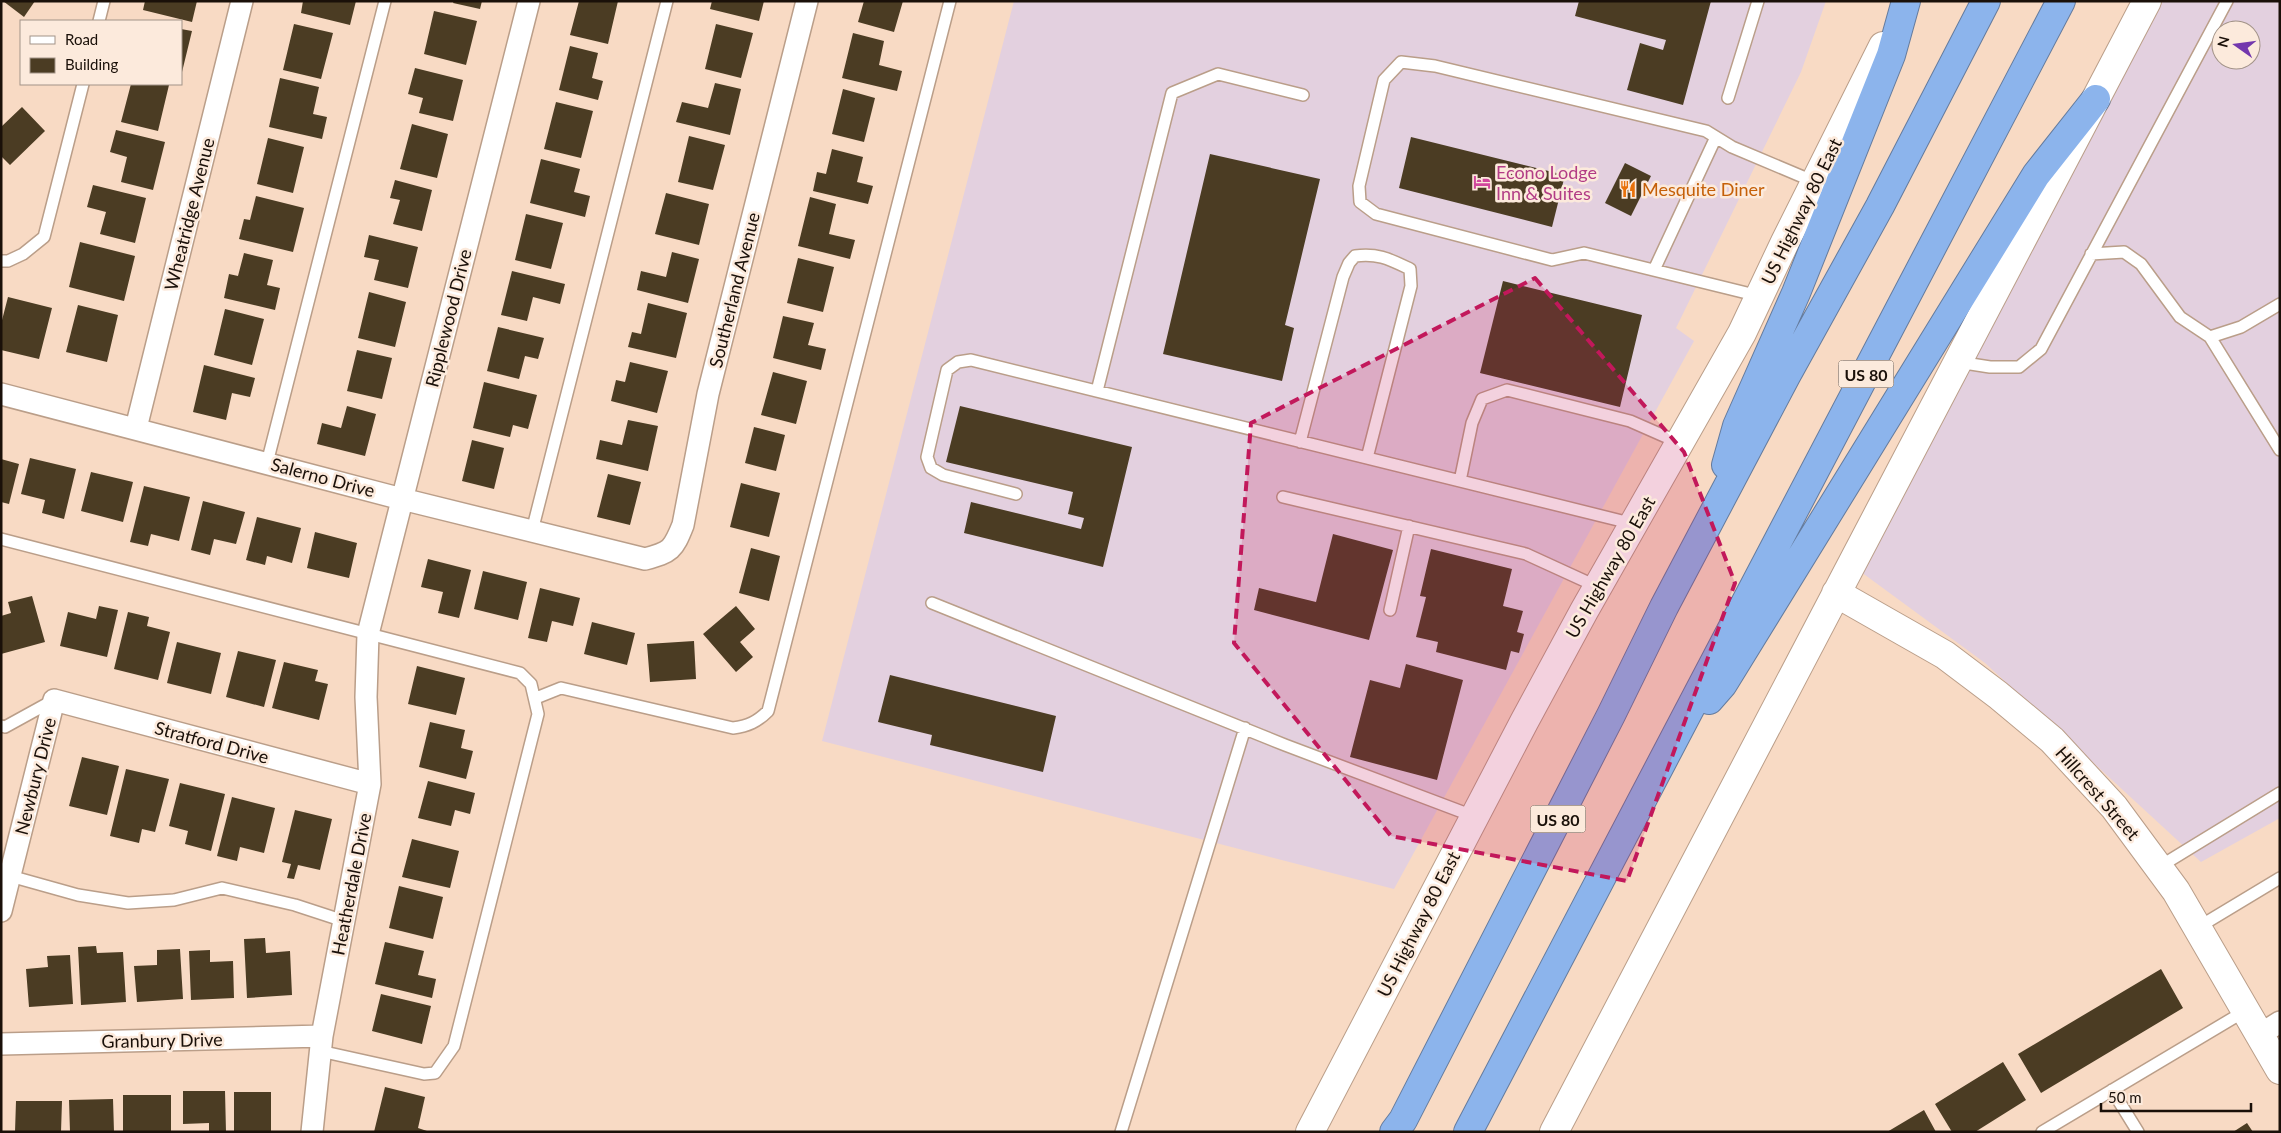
<svg xmlns="http://www.w3.org/2000/svg" width="2281" height="1133" font-family="Lato,sans-serif">
	<rect width="100%" height="100%" fill="#f8dac4"/>
	<path fill="#e3d0df" fill-rule="evenodd" d="M 1014,1 L 1826,1 L 1801,72 L 1676,328 L 1694,341 L 1394,889 L 822,741 Z
		M 2163,1 L 2280,1 L 2280,818 L 2201,862 L 1985,663 L 1861,572 ZM 2221,30 L 2251,30 L 2251,60 L 2221,60 Z"/>
	<path fill="#4b3c23" d="M 3,1 L 35,1 L 24,17 Z
		M 145,1 L 197,1 L 192,22 L 143,10 Z
		M 303,1 L 356,1 L 350,25 L 301,13 Z
		M 454,1 L 482,1 L 480,9 L 453,3 Z
		M 579,1 L 618,1 L 608,44 L 570,35 Z
		M 712,1 L 764,1 L 759,21 L 710,9 Z
		M 864,1 L 903,1 L 894,32 L 858,22 Z
		M 1579,1 L 1711,1 L 1683,105 L 1627,90 L 1640,43 L 1663,50 L 1666,40 L 1575,16 Z
		M 434,11 L 477,21 L 466,65 L 424,54 Z
		M 294,24 L 333,33 L 321,79 L 283,70 Z
		M 716,24 L 753,33 L 741,78 L 705,69 Z
		M 181,29 L 192,31 L 182,72 L 181,72 Z
		M 853,33 L 884,41 L 879,65 L 902,71 L 897,91 L 842,78 Z
		M 570,46 L 598,53 L 592,78 L 603,81 L 598,100 L 559,90 Z
		M 415,68 L 463,80 L 453,121 L 419,113 L 423,98 L 408,94 Z
		M 280,78 L 319,87 L 313,114 L 327,117 L 322,139 L 269,127 Z
		M 715,83 L 741,89 L 730,135 L 676,122 L 682,102 L 708,108 Z
		M 131,84 L 169,85 L 158,131 L 121,122 Z
		M 843,89 L 875,98 L 864,142 L 832,134 Z
		M 556,102 L 593,111 L 581,158 L 544,149 Z
		M 22,107 L 45,131 L 10,165 L 1,156 L 1,127 Z
		M 412,124 L 448,134 L 437,178 L 400,169 Z
		M 116,130 L 165,142 L 153,190 L 121,182 L 127,157 L 110,152 Z
		M 689,136 L 725,145 L 713,190 L 678,182 Z
		M 1411,137 L 1565,175 L 1552,227 L 1399,188 Z
		M 268,138 L 304,147 L 293,193 L 257,184 Z
		M 832,149 L 863,157 L 857,182 L 873,186 L 868,204 L 813,191 L 817,172 L 826,174 Z
		M 1210,154 L 1320,179 L 1285,325 L 1294,328 L 1282,381 L 1163,354 Z
		M 541,159 L 580,169 L 574,192 L 590,196 L 585,217 L 530,203 Z
		M 1625,163 L 1651,176 L 1631,216 L 1605,203 Z
		M 395,180 L 432,190 L 422,231 L 393,224 L 400,200 L 390,198 Z
		M 93,185 L 146,198 L 135,243 L 100,234 L 106,212 L 87,207 Z
		M 666,193 L 709,204 L 699,245 L 655,234 Z
		M 256,196 L 304,208 L 293,252 L 239,239 L 244,219 L 250,220 Z
		M 810,197 L 836,204 L 829,234 L 855,240 L 850,259 L 798,246 Z
		M 526,214 L 563,223 L 551,269 L 515,260 Z
		M 369,235 L 418,247 L 408,288 L 374,280 L 379,260 L 364,257 Z
		M 80,242 L 135,256 L 124,301 L 69,287 Z
		M 672,252 L 699,259 L 688,303 L 637,290 L 641,271 L 666,277 Z
		M 244,253 L 273,260 L 267,285 L 280,288 L 275,310 L 224,298 L 229,274 L 238,276 Z
		M 798,258 L 834,267 L 823,312 L 787,303 Z
		M 512,271 L 565,284 L 560,304 L 533,297 L 527,321 L 501,315 Z
		M 1503,281 L 1642,315 L 1620,407 L 1480,373 Z
		M 369,292 L 406,302 L 395,347 L 358,338 Z
		M 8,297 L 52,308 L 39,359 L 1,350 L 1,324 Z
		M 648,303 L 687,313 L 676,358 L 628,347 L 632,332 L 641,334 Z
		M 78,305 L 118,315 L 107,362 L 66,352 Z
		M 225,309 L 264,319 L 252,365 L 214,355 Z
		M 783,316 L 814,323 L 808,345 L 826,349 L 821,370 L 773,358 Z
		M 498,327 L 544,338 L 538,359 L 525,356 L 519,379 L 487,371 Z
		M 357,350 L 392,358 L 382,399 L 347,391 Z
		M 630,362 L 668,371 L 657,413 L 611,401 L 616,380 L 625,382 Z
		M 204,365 L 255,378 L 250,397 L 232,393 L 226,420 L 193,412 Z
		M 773,372 L 807,381 L 796,424 L 761,415 Z
		M 484,382 L 537,395 L 528,429 L 513,425 L 510,437 L 473,428 Z
		M 347,406 L 376,414 L 365,456 L 317,444 L 322,423 L 341,428 Z
		M 960,406 L 1132,447 L 1103,567 L 964,533 L 971,502 L 1081,529 L 1084,518 L 1068,514 L 1073,492 L 946,462 Z
		M 628,420 L 658,426 L 648,471 L 596,459 L 600,440 L 622,445 Z
		M 754,427 L 785,435 L 776,471 L 745,463 Z
		M 472,440 L 504,448 L 494,489 L 462,481 Z
		M 30,458 L 76,469 L 64,519 L 42,513 L 45,500 L 21,494 Z
		M 1,459 L 19,464 L 9,504 L 1,502 Z
		M 91,472 L 133,482 L 123,522 L 81,511 Z
		M 608,474 L 641,482 L 630,525 L 597,517 Z
		M 741,483 L 780,493 L 769,537 L 730,527 Z
		M 144,486 L 190,497 L 179,541 L 151,534 L 148,546 L 130,542 Z
		M 203,501 L 245,512 L 236,544 L 214,539 L 210,555 L 191,550 Z
		M 257,517 L 301,528 L 292,563 L 267,556 L 265,565 L 246,560 Z
		M 315,532 L 357,543 L 349,578 L 307,568 Z
		M 1333,534 L 1393,550 L 1369,640 L 1254,610 L 1259,588 L 1316,602 Z
		M 751,548 L 780,556 L 769,601 L 739,593 Z
		M 1431,549 L 1512,569 L 1503,606 L 1523,611 L 1517,632 L 1524,634 L 1519,653 L 1511,651 L 1506,670 L 1436,652 L 1438,642 L 1416,637 L 1426,597 L 1420,596 Z
		M 428,559 L 471,570 L 459,618 L 438,613 L 443,592 L 421,587 Z
		M 483,571 L 527,582 L 518,620 L 474,609 Z
		M 540,588 L 580,598 L 573,626 L 552,621 L 547,642 L 528,638 Z
		M 32,596 L 45,642 L 1,654 L 1,616 L 11,613 L 8,602 Z
		M 99,606 L 118,610 L 107,657 L 60,646 L 68,612 L 96,619 Z
		M 736,606 L 755,629 L 740,642 L 753,657 L 736,672 L 703,634 Z
		M 128,612 L 149,617 L 147,626 L 170,632 L 158,680 L 114,669 Z
		M 592,622 L 635,633 L 627,665 L 584,654 Z
		M 694,641 L 696,679 L 650,682 L 647,644 Z
		M 177,642 L 221,653 L 211,694 L 167,683 Z
		M 238,651 L 276,660 L 264,707 L 226,697 Z
		M 284,662 L 318,670 L 315,681 L 328,684 L 319,720 L 272,708 Z
		M 1406,664 L 1463,680 L 1437,780 L 1350,757 L 1370,680 L 1400,688 Z
		M 417,666 L 465,678 L 456,715 L 408,704 Z
		M 890,675 L 1056,716 L 1043,772 L 930,745 L 932,735 L 878,722 Z
		M 430,722 L 465,730 L 461,748 L 473,751 L 466,779 L 419,767 Z
		M 82,757 L 119,766 L 107,815 L 69,806 Z
		M 126,769 L 169,779 L 155,832 L 142,829 L 139,843 L 110,836 Z
		M 428,781 L 475,793 L 470,814 L 455,810 L 451,826 L 418,818 Z
		M 180,783 L 225,794 L 211,851 L 185,844 L 188,831 L 169,826 Z
		M 232,797 L 275,808 L 264,853 L 240,847 L 237,861 L 217,856 Z
		M 295,810 L 332,819 L 320,870 L 298,865 L 294,879 L 287,878 L 291,864 L 282,862 Z
		M 412,839 L 459,851 L 450,888 L 402,877 Z
		M 399,886 L 443,897 L 433,939 L 389,928 Z
		M 265,938 L 266,953 L 290,951 L 292,995 L 247,998 L 244,939 Z
		M 385,942 L 424,951 L 418,975 L 436,979 L 432,998 L 375,984 Z
		M 96,946 L 97,953 L 123,952 L 126,1002 L 81,1005 L 78,947 Z
		M 180,949 L 183,999 L 137,1002 L 134,966 L 157,965 L 157,950 Z
		M 210,950 L 210,962 L 233,961 L 234,998 L 191,1000 L 189,951 Z
		M 70,955 L 73,1004 L 29,1007 L 26,969 L 48,967 L 47,956 Z
		M 2161,969 L 2183,1008 L 2041,1093 L 2018,1054 Z
		M 381,994 L 431,1006 L 422,1044 L 372,1031 Z
		M 2003,1062 L 2026,1100 L 1975,1132 L 1952,1132 L 1935,1104 Z
		M 385,1087 L 425,1097 L 418,1128 L 430,1132 L 374,1132 Z
		M 183,1091 L 225,1091 L 226,1132 L 209,1132 L 209,1123 L 183,1124 Z
		M 234,1092 L 271,1092 L 271,1132 L 234,1132 Z
		M 123,1095 L 171,1095 L 171,1132 L 123,1132 Z
		M 113,1099 L 114,1132 L 70,1132 L 69,1100 Z
		M 16,1101 L 62,1101 L 61,1132 L 15,1132 Z
		M 1924,1110 L 1936,1132 L 1887,1132 Z
		M 2247,1123 L 2253,1132 L 2233,1132 Z"/>
	<g fill="none" stroke-linecap="round" stroke-linejoin="round">
		<g stroke="#ba9e89" stroke-width="14">
			<path id="lane" d="M 99,21 L 104,1
				M 1728,98 L 1758,1
				M 2091,254 L 2124,252 L 2141,264 L 2180,317 L 2210,337 L 2241,327 L 2280,304
				M 1,261 L 8,261 L 23,254 L 44,237 L 83,84
				M 1654,270 L 1716,137
				M 1759,296 L 1584,253 L 1552,260 L 1376,214 L 1360,202 L 1359,186 L 1384,80 L 1401,62 L 1435,66 L 1706,131 L 1732,147 L 1815,182
				M 2210,337 L 2280,450
				M 1958,362 L 1990,367 L 2019,367 L 2041,349 L 2227,1
				M 1097,391 L 1172,93 L 1218,74 L 1303,95
				M 1300,442 L 1343,277 L 1349,263 L 1355,256 C 1378,253 1389,259 1410,269 L 1411,286 L 1367,458
				M 267,463 L 385,1
				M 1460,481 L 1472,423 L 1482,399 L 1507,390 L 1630,421 L 1680,443
				M 1016,494 L 943,475 L 931,468 L 927,457 L 947,370 L 958,362 L 971,360 L 1634,524
				M 1283,497 L 1526,554 L 1598,587
				M 532,531 L 667,1
				M 1,539 L 520,673 L 531,684 L 538,714 L 454,1046 L 435,1073 L 424,1074 L 320,1051
				M 932,603 L 1285,745 L 1473,816
				M 1390,610 L 1409,526
				M 536,698 L 561,688 L 733,728 C 748,726 757,722 768,711 L 950,1
				M 1,726 L 5,727 L 54,700
				M 2159,867 L 2280,793
				M 10,876 L 78,895 L 128,903 L 174,900 L 222,888 L 295,905 L 344,921
				M 2197,928 L 2280,878
				M 2112,1090 L 2138,1132
				M 1121,1132 L 1245,728
				M 2042,1132 L 2245,1011"/>
		</g>
		<g stroke="#ba9e89" stroke-width="24">
			<path id="street" d="M 1,394 L 402,499 L 645,559 C 671,552 673,550 683,525 L 708,394 L 807,1
				M 136,428 L 242,1
				M 1,911 L 54,700 L 370,784
				M 2259,1035 L 2280,1022
				M 1,1044 L 322,1036
				M 312,1132 L 322,1036 L 370,784 L 366,697 L 368,634 L 529,1"/>
		</g>
		<g stroke="#ba9e89" stroke-width="30">
			<path id="secondary" d="M 1836,593 L 1945,655 L 1998,695 L 2052,740 L 2114,807 L 2176,891 L 2280,1070
				M 1310,1132 L 1524,722 L 1584,611 L 1742,333 L 1785,242 L 1883,46
				M 1554,1132 L 2147,1"/>
		</g>
		<g stroke="#647b9d" stroke-width="30">
			<path id="highway" d="M 1726,465 L 1737,426 L 1796,293 L 1891,55 L 1906,1
				M 1709,700 L 1723,684 L 2036,175 L 2096,99
				M 1394,1132 L 1403,1120 L 1611,715 L 1664,607 L 1786,376 L 1880,206 L 1986,1
				M 1468,1132 L 2061,1"/>
		</g>
		<use href="#lane" stroke="#fff" stroke-width="11"/>
		<use href="#street" stroke="#fff" stroke-width="21"/>
		<use href="#secondary" stroke="#fff" stroke-width="28"/>
		<use href="#highway" stroke="#8cb4ec" stroke-width="28"/>
	</g>
	<path fill="#c2185b" fill-opacity="0.2" stroke="#c2185b" stroke-width="4" stroke-dasharray="10 6" stroke-linejoin="round" d="M 1535,278 L 1684,452 L 1735,583 L 1627,881 L 1391,836 L 1234,643 L 1251,423 Z"/>
	<defs>
		<g id="hotel-bare" transform="scale(1.35)"><path d="M-6-4.5h1.5V1H6V5H4.5V3h-9V5H-6ZM-4 0a1.8 1.8 0 1 1 3.6 0ZM.5 0V-2.5h3Q6-2.5 6 0Z" fill="#d1479c" stroke="#fceadc" stroke-width="2.5" paint-order="stroke"/></g>
		<g id="restaurant-bare" transform="scale(1.35)"><path d="M-5-6h1v4h1v-4h1v4h1v-4h1v5L-1.5 .5V6h-2V.5L-5-1ZM5-6V6H3V1.5H1.5Q1.5-4 5-6Z" fill="#e8710a" stroke="#fceadc" stroke-width="2.5" paint-order="stroke"/></g>
	</defs>
	<g fill-rule="evenodd">
		<use href="#hotel-bare" x="1482" y="182"/>
		<use href="#restaurant-bare" x="1628" y="189"/>
	</g>
	<g text-anchor="middle" dominant-baseline="central" stroke-width="5" stroke-linejoin="round" paint-order="stroke">
		<g fill="#fceadc" stroke="#5e5148" stroke-width="1">
			<rect x="1838.5" y="360.5" width="55" height="27" rx="4"/>
			<rect x="1530.5" y="805.5" width="55" height="27" rx="4"/>
		</g>
		<g font-size="16" font-weight="bold" fill="#1a1009">
			<text x="1866" y="374">US 80</text>
			<text x="1558" y="819">US 80</text>
		</g>
		<g font-size="18" fill="#b23c85" stroke="#fceadc" text-anchor="start">
			<text x="1496" y="172">Econo Lodge<tspan x="1496" dy="21">Inn &amp; Suites</tspan></text>
		</g>
		<g font-size="18" fill="#c56008" stroke="#fceadc" text-anchor="start">
			<text x="1642" y="189">Mesquite Diner</text>
		</g>
		<g font-size="18" fill="#1a1009" stroke="#fceadc">
			<text transform="translate(1801 211) rotate(-64)">US Highway 80 East</text>
			<text transform="translate(189 214) rotate(-76)">Wheatridge Avenue</text>
			<text transform="translate(734 290) rotate(-76)">Southerland Avenue</text>
			<text transform="translate(448 318) rotate(-76)">Ripplewood Drive</text>
			<text transform="translate(323 477) rotate(15)">Salerno Drive</text>
			<text transform="translate(1610 567) rotate(-60)">US Highway 80 East</text>
			<text transform="translate(212 742) rotate(15)">Stratford Drive</text>
			<text transform="translate(35 776) rotate(-76)">Newbury Drive</text>
			<text transform="translate(2098 793) rotate(49)">Hillcrest Street</text>
			<text transform="translate(351 884) rotate(-79)">Heatherdale Drive</text>
			<text transform="translate(1418 924) rotate(-63)">US Highway 80 East</text>
			<text transform="translate(162 1040) rotate(-1)">Granbury Drive</text>
		</g>
	</g>
	<rect width="2281" height="1133" fill="none" stroke="#1a1009" stroke-width="5"/>
	<rect x="20" y="20" width="162" height="65" fill="#fceadc" stroke="#a29388"/>
	<rect x="30" y="36" width="25" height="8" fill="#ffffff" stroke="#a29388"/>
	<text x="65" y="45" font-size="15" fill="#1a1009">Road</text>
	<rect x="30" y="58" width="25" height="15" fill="#4b3c23" stroke="#a29388"/>
	<text x="65" y="70" font-size="15" fill="#1a1009">Building</text>
	<g transform="translate(2236 45) rotate(284)"><circle r="24" fill="#fceadc" stroke="#a29388"/>
	<path d="M0-4L9 19L0 12L-9 19Z" fill="#7337ad"/>
	<text y="-8" font-size="14" font-weight="bold" text-anchor="middle" fill="#1a1009">N</text>
	</g>
	<path d="M2101 1103v8h150v-8" fill="none" stroke="#1a1009" stroke-width="2.5"/>
	<text x="2108" y="1103" font-size="15" fill="#1a1009" stroke="#fceadc" stroke-width="4" paint-order="stroke">50 m</text>
</svg>
